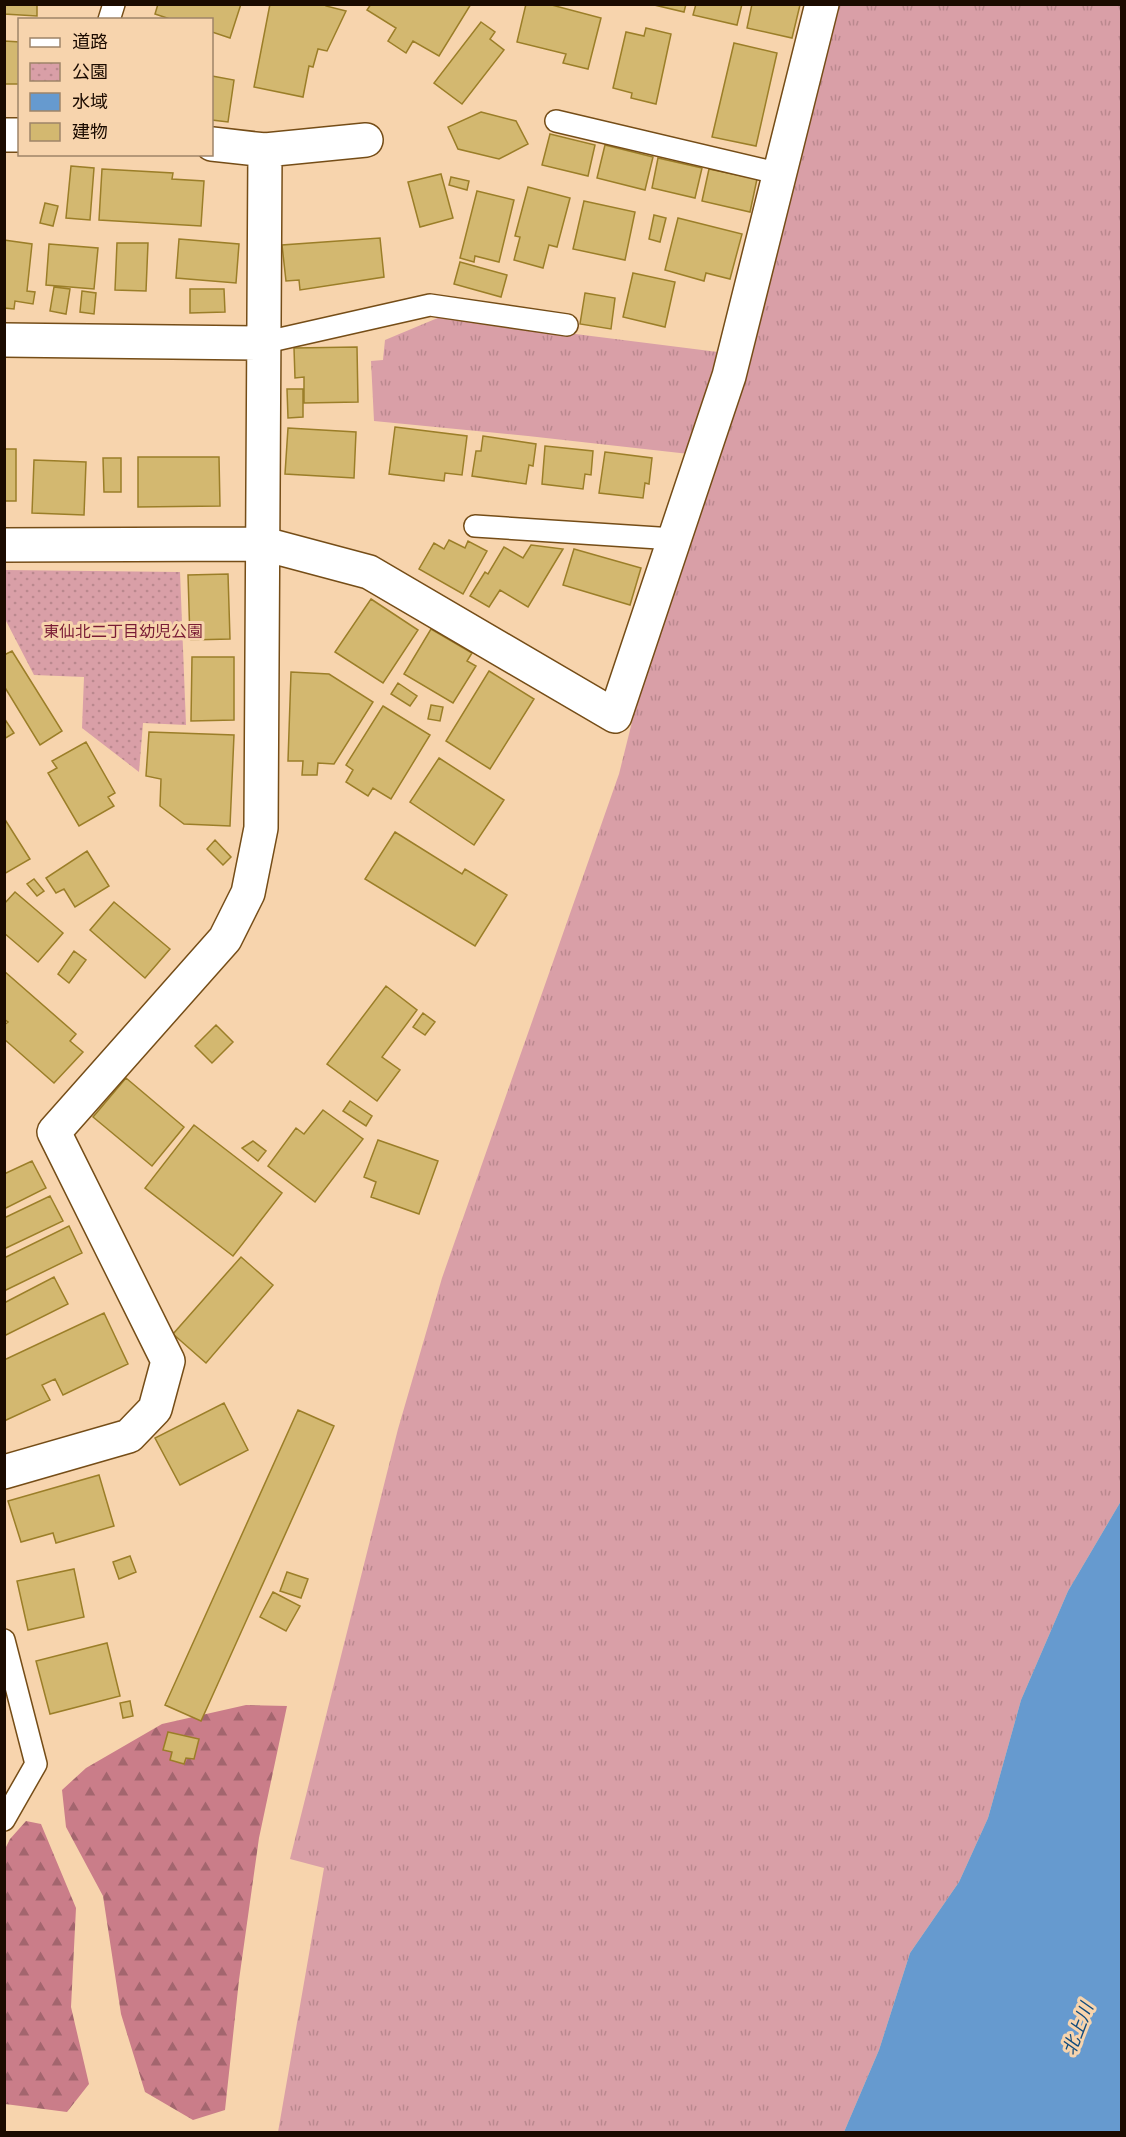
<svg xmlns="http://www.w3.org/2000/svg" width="1126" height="2137" font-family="'Fira Sans Condensed','Noto Sans JP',sans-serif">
	<defs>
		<pattern id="grass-tufts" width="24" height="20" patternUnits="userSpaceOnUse" patternTransform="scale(1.5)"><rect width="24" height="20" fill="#d99fa7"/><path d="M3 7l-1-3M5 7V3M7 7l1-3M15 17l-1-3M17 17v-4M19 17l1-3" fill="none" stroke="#ba888e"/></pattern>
		<pattern id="forest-firs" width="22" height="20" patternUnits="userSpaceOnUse" patternTransform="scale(1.5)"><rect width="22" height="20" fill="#ca7d89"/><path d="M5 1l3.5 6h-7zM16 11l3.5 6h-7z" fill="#a3656e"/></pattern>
		<pattern id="park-dots" width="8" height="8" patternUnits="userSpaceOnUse" patternTransform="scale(1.5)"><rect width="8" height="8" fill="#d99fa7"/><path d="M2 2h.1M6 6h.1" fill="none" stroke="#ba888e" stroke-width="1.8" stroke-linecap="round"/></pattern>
	</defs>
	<rect width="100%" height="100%" fill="#f7d4ad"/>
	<path fill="url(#grass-tufts)" d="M 838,5 L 1121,5 L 1121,1501 L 1068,1591 L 1021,1700 L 988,1818 L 959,1882 L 910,1953 L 879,2050 L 844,2132 L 278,2132 L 324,1868 L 290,1859 L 398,1429 L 442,1278 L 619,774 L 640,690 L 741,388 Z
		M 440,317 L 718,352 L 689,454 L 528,436 L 374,421 L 371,361 L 383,360 L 385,340 Z"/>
	<path fill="url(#forest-firs)" d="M 246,1705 L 287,1706 L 259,1838 L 239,1980 L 225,2110 L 193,2120 L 145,2092 L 121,2014 L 103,1896 L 66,1827 L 62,1790 L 86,1768 L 162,1724 Z
		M 26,1821 L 41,1824 L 76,1908 L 71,2007 L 89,2084 L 67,2112 L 5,2104 L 5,1849 L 10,1839 Z"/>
	<path fill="url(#park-dots)" d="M 6,570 L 180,572 L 186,725 L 143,723 L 139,772 L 82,728 L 84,677 L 34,675 L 5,619 Z"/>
	<path fill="#669acf" d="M 1121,1501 L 1121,2132 L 844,2132 L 879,2050 L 910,1953 L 959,1882 L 988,1818 L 1021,1700 L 1068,1591 Z"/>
	<path fill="#d3b870" stroke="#9b7e28" stroke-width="1.5" d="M 4,4 L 37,4 L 37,16 L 4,14 Z
		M 158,4 L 241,4 L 230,38 L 212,32 L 212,20 L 173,20 L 155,14 Z
		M 270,4 L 326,4 L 326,6 L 346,11 L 327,51 L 318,49 L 313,67 L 309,66 L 303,97 L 254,87 Z
		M 371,4 L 471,4 L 439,56 L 413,41 L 406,53 L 388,41 L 396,28 L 367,10 Z
		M 526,4 L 548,4 L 601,18 L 588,69 L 563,63 L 566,54 L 517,42 Z
		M 650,4 L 686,4 L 684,12 Z
		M 696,4 L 742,4 L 737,25 L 693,15 Z
		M 752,4 L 800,5 L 792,38 L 747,28 Z
		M 481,22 L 495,32 L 490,39 L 504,50 L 462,104 L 434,83 Z
		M 646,28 L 671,34 L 656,104 L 631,98 L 632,93 L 613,88 L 626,32 L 644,36 Z
		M 4,41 L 20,42 L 20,84 L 4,84 Z
		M 734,43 L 777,53 L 756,146 L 712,137 Z
		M 212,76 L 234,80 L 228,122 L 212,120 Z
		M 481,112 L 516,121 L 528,144 L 499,159 L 458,149 L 448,127 Z
		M 550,134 L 595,145 L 588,176 L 542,165 Z
		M 605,145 L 653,157 L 645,190 L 597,178 Z
		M 658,158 L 702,168 L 695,198 L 652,188 Z
		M 71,166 L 94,168 L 90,220 L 66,218 Z
		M 102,169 L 173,173 L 172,179 L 204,181 L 201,226 L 99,220 Z
		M 709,169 L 757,179 L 750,212 L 702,201 Z
		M 441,174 L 453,218 L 420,227 L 408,182 Z
		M 451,177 L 469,181 L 467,190 L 449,185 Z
		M 528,187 L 570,198 L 557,247 L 549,245 L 543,268 L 514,260 L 520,237 L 515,236 Z
		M 477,191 L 514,200 L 499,262 L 475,256 L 474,262 L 460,258 Z
		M 584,201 L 635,212 L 625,260 L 573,249 Z
		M 45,203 L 58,206 L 53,226 L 40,223 Z
		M 654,215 L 666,218 L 660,242 L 649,239 Z
		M 678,218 L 742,234 L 730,279 L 706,273 L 704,281 L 665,270 Z
		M 380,238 L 384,277 L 300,290 L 299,280 L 286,281 L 282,245 Z
		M 179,239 L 239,244 L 236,283 L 176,278 Z
		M 4,240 L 32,244 L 27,291 L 35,292 L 33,304 L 15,301 L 14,309 L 4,308 Z
		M 117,243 L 148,243 L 146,291 L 115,290 Z
		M 49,244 L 98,248 L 94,289 L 46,285 Z
		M 460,262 L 507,275 L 501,297 L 454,284 Z
		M 633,273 L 675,282 L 665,327 L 623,317 Z
		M 54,287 L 70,289 L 66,314 L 50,311 Z
		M 190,289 L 224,289 L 225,312 L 190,313 Z
		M 82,291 L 96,293 L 94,314 L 80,312 Z
		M 585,293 L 615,298 L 611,329 L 580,324 Z
		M 357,347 L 358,402 L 304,403 L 304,377 L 295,378 L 294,348 Z
		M 287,389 L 303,389 L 303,417 L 288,418 Z
		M 395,427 L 467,436 L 462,475 L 445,473 L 444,481 L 389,474 Z
		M 288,428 L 356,432 L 354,478 L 285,474 Z
		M 483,436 L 536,444 L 533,466 L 529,465 L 526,484 L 472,476 L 476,451 L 481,451 Z
		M 545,446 L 593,451 L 591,475 L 585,474 L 583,489 L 542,484 Z
		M 4,449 L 16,449 L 16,501 L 4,501 Z
		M 605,452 L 652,458 L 649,484 L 645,483 L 643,498 L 599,493 Z
		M 138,457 L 219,457 L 220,506 L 138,507 Z
		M 103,458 L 121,458 L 121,492 L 104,492 Z
		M 34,460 L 86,462 L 84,515 L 32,513 Z
		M 449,540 L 465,548 L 468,541 L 487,551 L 463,594 L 419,569 L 434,543 L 444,549 Z
		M 531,545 L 563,549 L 528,607 L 500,590 L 489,607 L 470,596 L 485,572 L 488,574 L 504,547 L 523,558 Z
		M 574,549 L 641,568 L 630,605 L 563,585 Z
		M 228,574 L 230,639 L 190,640 L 188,575 Z
		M 371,599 L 418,630 L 383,683 L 335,652 Z
		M 431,629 L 472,653 L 467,661 L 476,666 L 453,703 L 404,674 Z
		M 12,651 L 62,731 L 40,745 L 4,686 L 4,655 Z
		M 192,657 L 234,657 L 234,720 L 191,721 Z
		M 489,671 L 534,699 L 490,769 L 446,741 Z
		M 291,672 L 329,674 L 373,702 L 334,764 L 318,763 L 317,775 L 302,775 L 303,761 L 288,761 Z
		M 398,683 L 417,696 L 410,706 L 391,694 Z
		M 431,705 L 443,707 L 440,721 L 428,719 Z
		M 383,706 L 430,735 L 391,799 L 373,788 L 368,796 L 346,782 L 353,770 L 346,765 Z
		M 4,718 L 14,733 L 4,739 Z
		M 149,732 L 234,735 L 230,826 L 184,824 L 160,806 L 161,779 L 146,776 Z
		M 86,742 L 115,793 L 108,797 L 114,806 L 79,826 L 48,773 L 57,768 L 52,761 Z
		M 439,758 L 504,800 L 474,845 L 410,802 Z
		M 4,818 L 30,859 L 4,874 Z
		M 395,832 L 462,874 L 465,869 L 507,895 L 475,946 L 365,879 Z
		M 215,840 L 231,857 L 223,865 L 207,849 Z
		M 87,851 L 109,886 L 75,907 L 64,889 L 56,893 L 46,878 Z
		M 34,879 L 44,891 L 37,896 L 27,884 Z
		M 15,892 L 63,933 L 38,962 L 4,933 L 4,904 Z
		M 114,902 L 170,949 L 145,978 L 90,930 Z
		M 74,951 L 86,960 L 69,983 L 58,974 Z
		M 4,971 L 76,1034 L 70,1041 L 83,1052 L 54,1083 L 4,1039 L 4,1025 L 8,1022 L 4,1019 Z
		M 386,986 L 417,1010 L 382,1057 L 400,1070 L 377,1101 L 327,1064 Z
		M 423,1013 L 435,1022 L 425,1035 L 413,1027 Z
		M 216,1025 L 233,1042 L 212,1063 L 195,1046 Z
		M 126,1078 L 184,1127 L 152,1166 L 93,1117 Z
		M 350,1101 L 372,1116 L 366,1126 L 343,1111 Z
		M 323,1110 L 363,1139 L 315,1202 L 268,1166 L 296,1128 L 304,1134 Z
		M 194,1125 L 282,1193 L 233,1256 L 145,1188 Z
		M 378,1140 L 438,1161 L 419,1214 L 371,1197 L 376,1182 L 364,1177 Z
		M 253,1141 L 266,1151 L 258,1161 L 242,1148 Z
		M 32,1161 L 46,1188 L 4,1209 L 4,1174 Z
		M 50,1196 L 63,1221 L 4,1249 L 4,1218 Z
		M 69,1226 L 82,1253 L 4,1291 L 4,1258 Z
		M 241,1257 L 273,1285 L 206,1363 L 173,1334 Z
		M 54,1277 L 68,1304 L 4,1336 L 4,1303 Z
		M 104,1313 L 128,1364 L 63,1395 L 55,1379 L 42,1385 L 50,1400 L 4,1421 L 4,1360 Z
		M 224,1403 L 248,1450 L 180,1485 L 155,1438 Z
		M 298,1410 L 334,1426 L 201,1721 L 165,1705 Z
		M 99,1475 L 114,1526 L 56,1543 L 53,1533 L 21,1542 L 8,1501 Z
		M 130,1556 L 136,1572 L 119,1579 L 113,1562 Z
		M 74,1569 L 84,1617 L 28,1630 L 17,1581 Z
		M 287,1572 L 308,1579 L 301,1598 L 280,1591 Z
		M 273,1592 L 300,1606 L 286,1631 L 260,1617 Z
		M 107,1643 L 120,1696 L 50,1714 L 36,1661 Z
		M 130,1701 L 133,1716 L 123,1718 L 120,1703 Z
		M 168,1732 L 199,1739 L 194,1759 L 186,1758 L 184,1764 L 170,1760 L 172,1752 L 163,1750 Z"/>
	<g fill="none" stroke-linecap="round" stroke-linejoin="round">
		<g stroke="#754d17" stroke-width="24">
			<path id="service" d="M 109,20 L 114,4
				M 556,121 L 781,174
				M 262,343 L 430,305 L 567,325
				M 475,526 L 674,539
				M 4,1640 L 36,1764 L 4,1820"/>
		</g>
		<g stroke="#754d17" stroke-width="36">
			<path id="minor" d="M 4,135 L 20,135
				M 212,144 L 265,150 L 366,140
				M 4,340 L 262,343
				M 4,545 L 264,544 L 369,572 L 615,716 L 729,376 L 822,4
				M 4,1472 L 129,1436 L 155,1409 L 168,1361 L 54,1132 L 225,939 L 248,893 L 261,828 L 265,150"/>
		</g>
		<use href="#service" stroke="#fff" stroke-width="21"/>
		<use href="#minor" stroke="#fff" stroke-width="33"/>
	</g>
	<g text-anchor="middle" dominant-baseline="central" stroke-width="6" stroke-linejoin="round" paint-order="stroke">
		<g font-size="16" fill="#791c35" stroke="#f7d4ad">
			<text x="123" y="631">東仙北二丁目幼児公園</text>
		</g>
		<g font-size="18" font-style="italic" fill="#114b7d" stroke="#f7d4ad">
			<text transform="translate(1078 2029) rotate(-69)">北上川</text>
		</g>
	</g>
	<rect width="1126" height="2137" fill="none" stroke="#1b0b00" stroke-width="12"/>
	<rect x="18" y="18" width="195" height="138" fill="#f7d4ad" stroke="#9f8468" stroke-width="1.5"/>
	<rect x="30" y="38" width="30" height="9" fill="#ffffff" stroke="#9f8468" stroke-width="1.5"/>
	<text x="72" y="48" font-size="18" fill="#1b0b00">道路</text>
	<rect x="30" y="63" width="30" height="18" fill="url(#park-dots)" stroke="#9f8468" stroke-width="1.5"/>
	<text x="72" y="78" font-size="18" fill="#1b0b00">公園</text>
	<rect x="30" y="93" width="30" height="18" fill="#669acf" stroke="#9f8468" stroke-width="1.5"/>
	<text x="72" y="108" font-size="18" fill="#1b0b00">水域</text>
	<rect x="30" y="123" width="30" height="18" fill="#d3b870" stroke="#9f8468" stroke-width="1.5"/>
	<text x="72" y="138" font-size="18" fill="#1b0b00">建物</text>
</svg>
